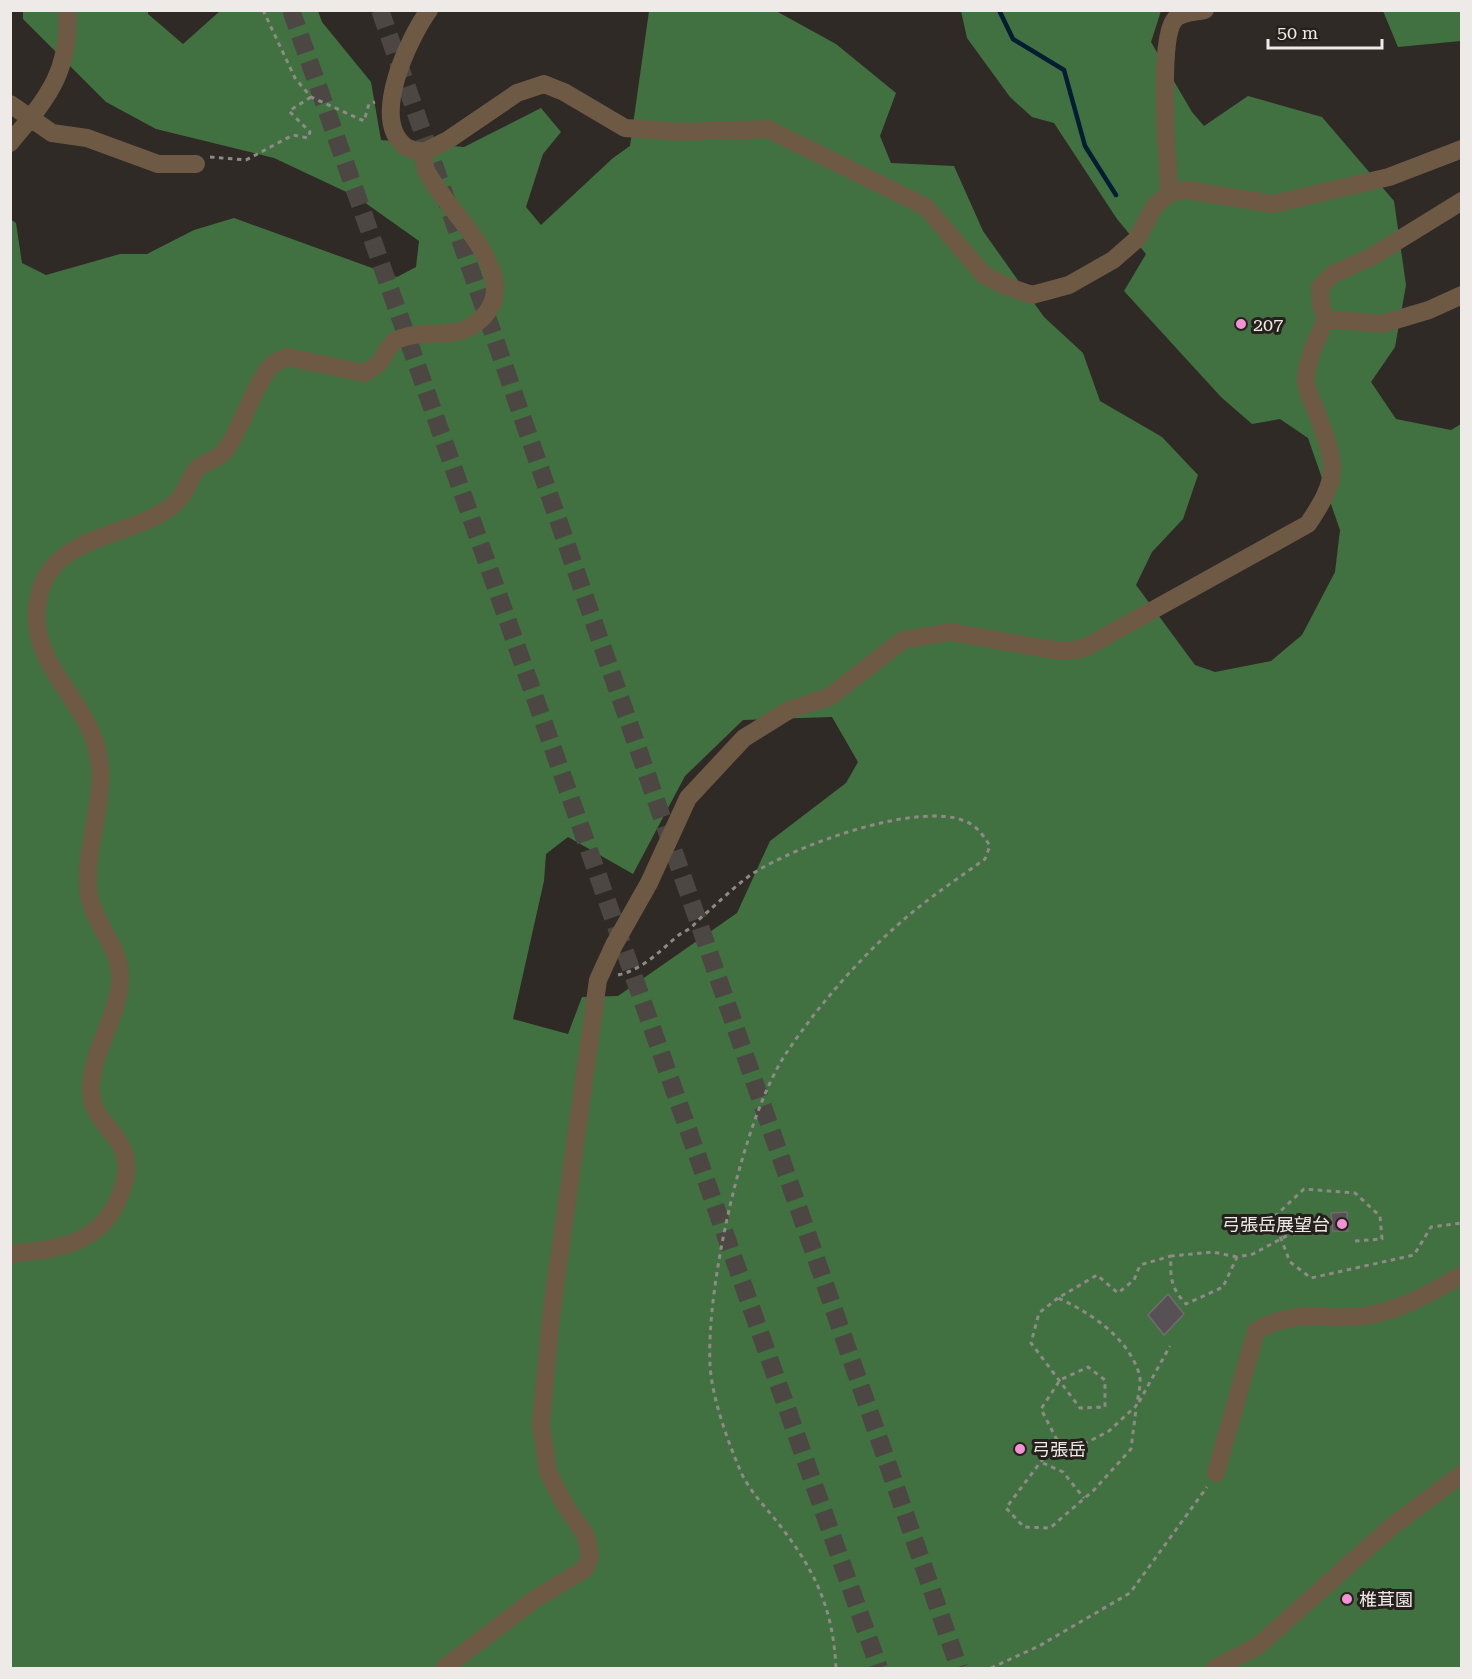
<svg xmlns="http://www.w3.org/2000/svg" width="1472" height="1679" font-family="'Roboto Serif','Noto Sans JP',serif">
	<rect width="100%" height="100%" fill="#2f2a25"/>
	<path fill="#417141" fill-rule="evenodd" d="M 23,11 L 148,11 L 148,14 L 183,44 L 220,11 L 318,11 L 322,22 L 371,82 L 381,140 L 464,147 L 541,108 L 561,132 L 543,154 L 526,207 L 541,225 L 613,158 L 630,146 L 649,11 L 776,11 L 836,44 L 896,93 L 880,136 L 891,163 L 954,166 L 983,231 L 1044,317 L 1083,353 L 1100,401 L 1162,437 L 1198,475 L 1183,519 L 1152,552 L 1136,585 L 1195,665 L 1215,672 L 1271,661 L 1302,635 L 1335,572 L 1340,530 L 1308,438 L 1280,419 L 1252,424 L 1221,397 L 1124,291 L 1146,254 L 1117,219 L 1054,123 L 1032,117 L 1010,97 L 967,38 L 961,11 L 1161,11 L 1151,42 L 1192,112 L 1204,126 L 1248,96 L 1322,117 L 1394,201 L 1406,285 L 1395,347 L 1371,382 L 1396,419 L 1451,430 L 1461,424 L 1461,1668 L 11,1668 L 10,219 L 16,223 L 22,263 L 46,275 L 120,254 L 147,254 L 194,230 L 234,218 L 397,277 L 416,267 L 419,241 L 357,197 L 274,158 L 156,129 L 106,102 L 23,19 ZM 832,717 L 858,762 L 846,783 L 770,841 L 737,913 L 618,996 L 582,997 L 568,1034 L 513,1019 L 544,881 L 546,854 L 568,837 L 633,874 L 685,776 L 743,720 Z
		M 1383,11 L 1461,11 L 1461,41 L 1398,47 Z"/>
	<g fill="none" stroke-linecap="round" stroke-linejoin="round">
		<path stroke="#011d33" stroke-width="4.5" d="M 999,10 L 1013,39 L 1064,70 L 1085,146 L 1116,195"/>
	</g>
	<path fill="#575055" stroke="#726b70" stroke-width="1.5" d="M 1347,1212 L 1348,1231 L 1333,1231 L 1331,1213 Z
		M 1168,1294 L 1184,1314 L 1164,1335 L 1148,1315 Z"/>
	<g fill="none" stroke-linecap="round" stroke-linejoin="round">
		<path stroke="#4c4742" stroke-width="18" stroke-dasharray="18 9" stroke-linecap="butt" d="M 291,10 L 879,1668
			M 380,10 L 959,1668"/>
		<path stroke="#8f8a86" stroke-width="3" stroke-dasharray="4.5 4.5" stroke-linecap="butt" d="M 263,10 L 295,78 L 311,97 L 364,121 L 369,104 L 375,102
			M 210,157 L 246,160 L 293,135 L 308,138 L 310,132 L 289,111 L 311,97
			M 618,975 C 641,970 658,953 674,939 C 682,931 690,931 696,922 C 715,906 732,888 752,874 C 795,846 916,801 965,821 C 977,826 983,835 990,846 L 985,859 C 960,877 933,895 909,915 C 864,953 820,1003 787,1052 C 743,1117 706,1287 710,1365 C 712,1398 727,1439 740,1470 C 749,1491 764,1505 778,1523 C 815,1570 833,1608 836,1668
			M 1355,1241 L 1382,1239 L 1380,1216 L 1355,1193 L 1304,1189 L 1273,1218 L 1290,1262 L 1311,1278 L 1414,1255 L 1431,1227 L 1462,1223
			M 1237,1257 L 1213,1252 L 1171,1256 C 1170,1278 1171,1288 1186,1304 L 1223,1287 L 1237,1257 L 1253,1254 L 1290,1234 L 1318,1233
			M 1058,1298 L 1039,1313 L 1031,1343 L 1080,1408 L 1105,1407 L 1105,1380 L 1088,1367 L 1060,1380 L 1041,1409 L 1057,1440 L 1006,1508 L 1024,1527 L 1050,1528 L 1094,1490 L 1131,1449 L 1136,1409
			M 1139,1402 L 1170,1346
			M 1057,1440 L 1084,1444 L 1109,1431 L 1136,1406 C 1138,1397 1142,1382 1139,1373 C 1127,1337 1091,1313 1058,1298 L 1097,1275 L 1118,1293 L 1134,1280 L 1140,1265 L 1171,1256
			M 1043,1463 L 1063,1472 L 1084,1498
			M 991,1668 L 1039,1646 L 1130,1593 L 1207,1487"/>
		<path stroke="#6e5945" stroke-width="18" d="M 429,10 C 409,38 369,120 406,147 C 411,150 419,151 424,152 L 448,140 L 517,93 L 544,84 L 564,92 L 625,128 L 682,132 L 768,129 L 926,207 L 983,274 L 1003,285 L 1032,295 L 1069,285 L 1113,260 L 1137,239 L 1154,207 L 1169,193 L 1187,190 L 1273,204 L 1389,177 L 1462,149
			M 10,104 L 52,133 L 87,138 L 158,164 L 196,164
			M 10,143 C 47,98 71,72 67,10
			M 1169,193 C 1168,162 1157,39 1175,19 C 1181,12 1196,12 1205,10
			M 1326,319 L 1382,324 L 1429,310 L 1462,295
			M 10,1254 C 51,1250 93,1246 114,1208 C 152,1137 91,1135 91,1089 C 91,1051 119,1017 120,979 C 121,947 94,925 89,895 C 82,844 112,793 95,742 C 78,691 22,655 40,592 C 56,533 132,538 173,505 C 188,493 189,476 198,468 C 213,456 219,463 232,440 C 243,421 257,380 272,365 C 276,362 283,359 287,357 L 364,373 C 369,370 375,367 379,363 C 385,356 388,345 395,341 C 418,328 453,339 472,326 C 537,283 445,212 426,170 C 424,165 424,158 424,152
			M 1216,1473 L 1256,1331 C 1296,1308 1322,1321 1364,1316 C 1400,1311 1430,1293 1462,1275
			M 444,1668 L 535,1599 L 585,1569 L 590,1556 L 586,1536 L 565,1505 L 548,1472 L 541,1424 L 551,1316 L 598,980 L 614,945 L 649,883 L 688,798 L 744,738 L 789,710 L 829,697 L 903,640 L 950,632 L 1053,650 L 1077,650 L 1090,645 L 1308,524 C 1341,475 1336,465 1316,411 C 1313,403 1306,390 1306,381 C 1306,359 1318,337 1326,319 L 1321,305 L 1320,287 L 1333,274 L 1373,256 L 1462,201
			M 1215,1668 L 1258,1646 L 1391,1527 L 1462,1474"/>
	</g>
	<g fill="#f391d5" stroke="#25201b" stroke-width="2">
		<circle cx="1241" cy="324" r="6"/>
		<circle cx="1342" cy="1224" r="6"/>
		<circle cx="1020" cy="1449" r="6"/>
		<circle cx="1347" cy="1599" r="6"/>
	</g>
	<g text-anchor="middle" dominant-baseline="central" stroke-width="6" stroke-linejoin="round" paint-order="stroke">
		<g font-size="18" fill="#eeeae7" stroke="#25201b" text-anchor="start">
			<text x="1253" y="324">207</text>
			<text x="1330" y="1224" text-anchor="end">弓張岳展望台</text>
			<text x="1032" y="1449">弓張岳</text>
			<text x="1359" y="1599">椎茸園</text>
		</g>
	</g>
	<rect width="1472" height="1679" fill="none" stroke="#eeeae7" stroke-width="24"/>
	<path d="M1268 39v9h114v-9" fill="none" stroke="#eeeae7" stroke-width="3"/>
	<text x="1277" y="39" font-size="18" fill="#eeeae7" stroke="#25201b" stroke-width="4.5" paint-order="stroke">50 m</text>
</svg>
